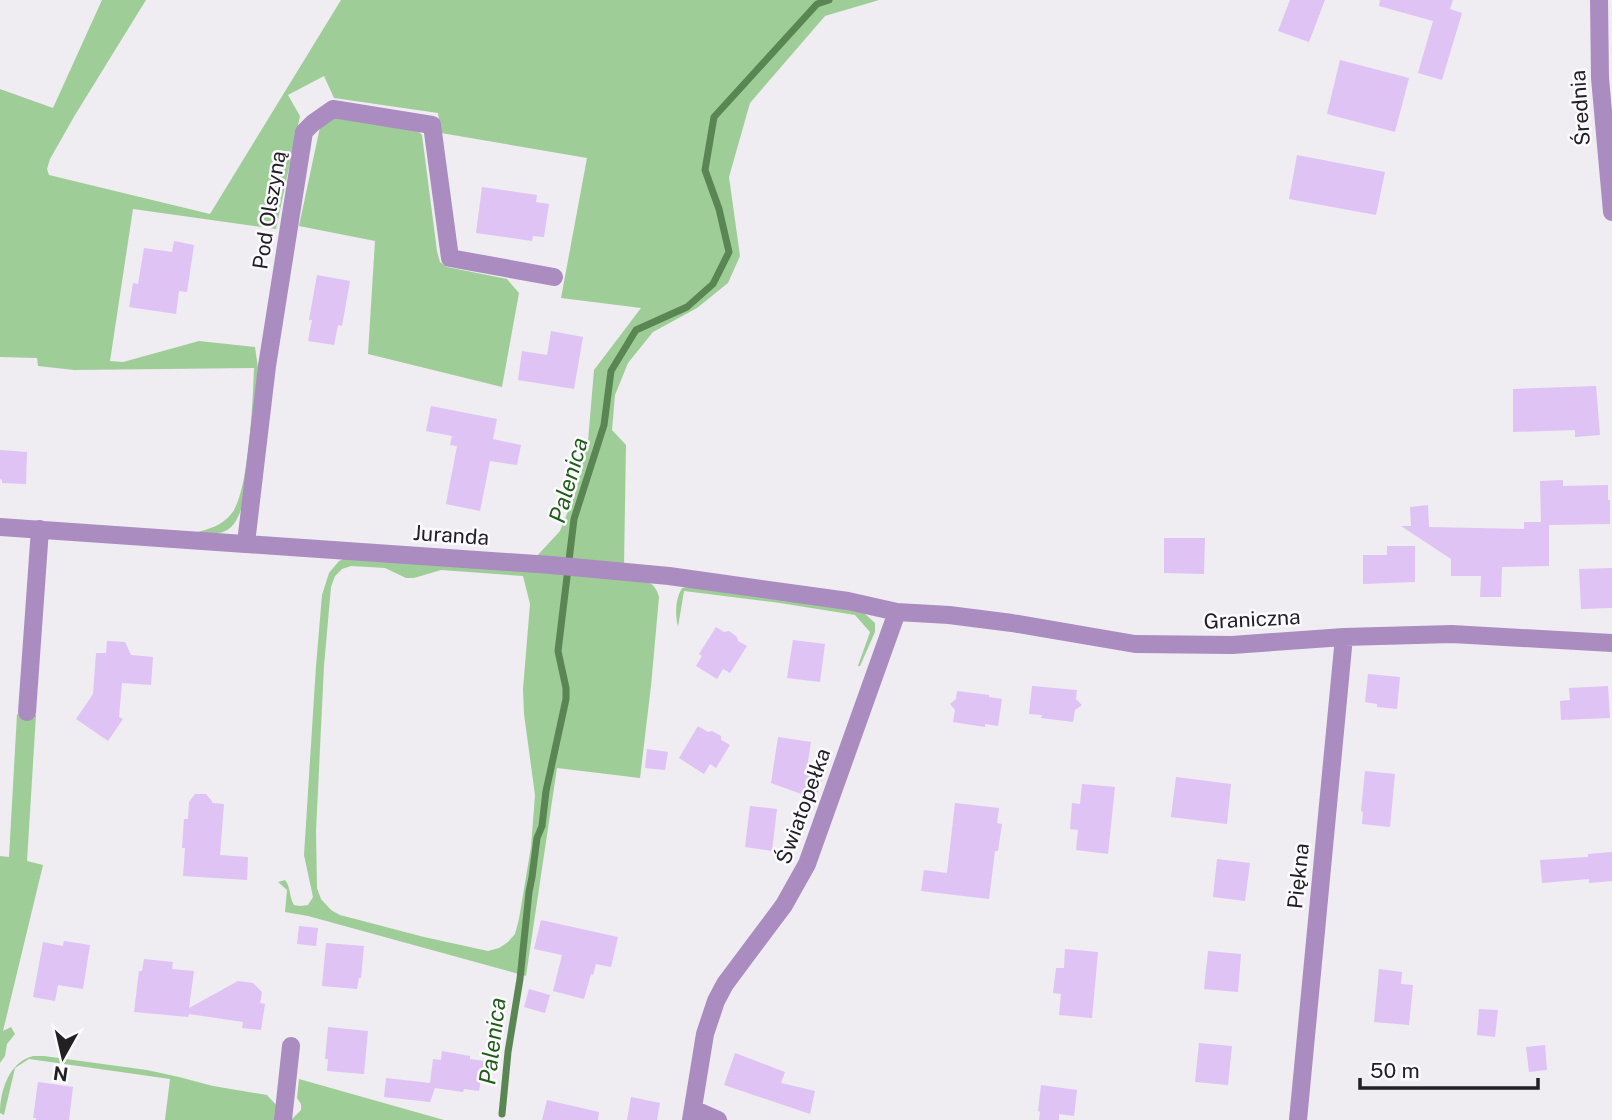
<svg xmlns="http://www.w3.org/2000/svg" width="1612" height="1120" font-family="'Public Sans',sans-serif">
	<rect width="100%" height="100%" fill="#efecf2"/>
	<path fill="#9fcd98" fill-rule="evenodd" d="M 102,0 L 146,0 L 75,115 L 50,159 L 47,169 L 49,175 L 210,214 L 341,0 L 879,0 L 825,16 L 750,103 L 729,177 L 740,256 L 728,283 L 697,308 L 653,332 L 628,363 L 615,395 L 612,430 L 626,445 L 624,565 L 536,557 L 560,531 L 575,494 L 588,441 L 594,370 L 641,308 L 561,298 L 587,158 L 441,133 L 438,113 L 334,98 L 324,76 L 288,95 L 300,116 L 276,229 L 133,209 L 110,361 L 123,362 L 199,341 L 255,347 L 258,368 L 244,499 C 236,531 226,537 194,533 C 209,529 222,526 232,513 C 249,492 253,398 254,368 L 74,370 L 38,366 L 37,358 L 0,357 L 0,89 L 53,108 Z
		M 336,117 L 417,130 L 422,135 L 437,251 L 440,262 L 447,267 L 507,279 L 519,293 L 502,387 L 368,354 L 375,241 L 299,226 L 320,127 Z
		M 346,558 L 646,580 C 654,585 657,589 659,597 L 651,686 L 640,778 L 557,768 L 526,976 L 308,916 L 285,912 L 287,890 L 278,882 L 285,880 C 291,887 289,897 294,905 L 300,906 L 308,905 L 313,897 L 304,855 L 316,666 L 322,595 L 329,573 L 339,561 ZM 351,566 L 385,568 L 406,578 L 414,578 L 441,570 L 523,576 L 530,604 L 523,689 L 524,714 L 535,795 L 531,847 L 519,919 L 515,934 L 508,942 L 499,948 L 488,951 L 424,937 L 340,915 L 331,910 L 321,899 L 317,888 L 316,831 L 324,666 L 331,587 L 335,576 L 342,569 Z
		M 688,587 L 802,600 L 864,613 L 875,623 L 875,632 L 860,666 L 858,666 L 870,632 L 855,615 L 780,603 L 684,591 L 678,627 C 675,614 675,600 682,588 Z
		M 17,714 L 36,715 L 27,861 L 43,865 L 3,1031 L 11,1027 L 15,1034 L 7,1044 L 5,1056 L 0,1063 L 0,856 L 9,857 Z
		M 33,1056 L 44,1056 L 147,1070 L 179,1077 L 213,1086 L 267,1095 L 277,1106 L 278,1120 L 165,1120 L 170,1079 L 29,1059 L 15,1068 L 4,1115 L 0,1113 C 0,1091 9,1062 33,1056 Z
		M 299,1079 L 444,1120 L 291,1120 L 301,1110 L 301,1104 L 297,1098 Z"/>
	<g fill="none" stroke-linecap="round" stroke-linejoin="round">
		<path stroke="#5a8654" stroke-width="7" d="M 502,1114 L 508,1052 L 520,979 L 529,892 L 532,877 L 537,838 L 542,826 L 546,791 L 566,699 L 566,688 L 558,651 L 574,519 L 604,425 L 611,371 L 636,330 L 687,307 L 713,284 L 729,252 L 719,209 L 705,170 L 714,117 L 817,4 L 829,0"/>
	</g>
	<path fill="#dec3f4" d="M 1290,0 L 1325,0 L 1309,42 L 1278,31 Z
		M 1380,0 L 1453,0 L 1450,9 L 1462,13 L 1442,80 L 1418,73 L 1433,21 L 1379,6 Z
		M 1340,60 L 1409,78 L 1395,132 L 1327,114 Z
		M 1297,155 L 1385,172 L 1376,215 L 1289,199 Z
		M 482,187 L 537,195 L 536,202 L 549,204 L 544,237 L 533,236 L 532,241 L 476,233 Z
		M 174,241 L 194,245 L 187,292 L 179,291 L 176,314 L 129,307 L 133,283 L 138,284 L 144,248 L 172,252 Z
		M 317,275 L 350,281 L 342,326 L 338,325 L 334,345 L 308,341 L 312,320 L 309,320 Z
		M 551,331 L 583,337 L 574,389 L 518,380 L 522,351 L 547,355 Z
		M 1596,386 L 1600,435 L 1575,437 L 1575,430 L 1513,432 L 1513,389 Z
		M 431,406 L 497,419 L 493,439 L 521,445 L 517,465 L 490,461 L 480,511 L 446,504 L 457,446 L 450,445 L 452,436 L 426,431 Z
		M 0,450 L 27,452 L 26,484 L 2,483 L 2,480 L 0,479 Z
		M 1563,480 L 1563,486 L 1608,485 L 1608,500 L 1610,500 L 1610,524 L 1549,525 L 1549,566 L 1502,567 L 1501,597 L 1480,597 L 1481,576 L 1451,576 L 1451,559 L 1401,526 L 1411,526 L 1410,507 L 1428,505 L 1429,527 L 1524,529 L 1524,522 L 1541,522 L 1540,481 Z
		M 1164,538 L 1205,538 L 1204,574 L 1164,573 Z
		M 1387,546 L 1415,546 L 1415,582 L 1363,584 L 1363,555 L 1387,555 Z
		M 1612,568 L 1612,608 L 1581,609 L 1579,569 Z
		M 716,627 L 724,632 L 729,631 L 737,637 L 738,641 L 747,646 L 730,673 L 723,669 L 717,679 L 696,666 L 702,656 L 699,654 Z
		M 793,640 L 825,644 L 820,682 L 787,678 Z
		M 107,641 L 125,642 L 131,655 L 153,657 L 151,685 L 122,683 L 119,717 L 123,719 L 108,741 L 76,719 L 93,694 L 96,653 L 106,653 Z
		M 1368,674 L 1400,677 L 1397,709 L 1377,707 L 1377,704 L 1365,702 Z
		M 1032,686 L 1077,690 L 1076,699 L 1082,705 L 1075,710 L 1073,722 L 1041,718 L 1042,715 L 1029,714 Z
		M 1608,686 L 1610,718 L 1561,720 L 1560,701 L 1570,700 L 1569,688 Z
		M 957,691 L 989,695 L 989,697 L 1002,699 L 998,726 L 985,724 L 985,727 L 953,722 L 955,710 L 950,704 L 956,699 Z
		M 698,726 L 708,732 L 712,731 L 721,736 L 721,740 L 730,745 L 716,768 L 710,764 L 704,774 L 679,758 Z
		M 778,737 L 811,742 L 806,774 L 822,780 L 815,799 L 771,783 Z
		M 647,749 L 668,752 L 665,770 L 645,768 Z
		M 1365,771 L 1395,774 L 1390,827 L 1362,824 L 1363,812 L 1361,811 Z
		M 1176,777 L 1231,784 L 1227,824 L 1171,817 Z
		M 1082,784 L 1115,787 L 1108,854 L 1076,850 L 1078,830 L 1070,829 L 1072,803 L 1080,804 Z
		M 195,794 L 206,794 L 212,801 L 212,803 L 224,804 L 220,855 L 248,857 L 247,880 L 183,876 L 185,848 L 182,848 L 184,819 L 188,819 L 189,802 Z
		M 955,803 L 999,808 L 997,823 L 1002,824 L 998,851 L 995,851 L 989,899 L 921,891 L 924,870 L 947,873 Z
		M 750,806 L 777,809 L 772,851 L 745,847 Z
		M 1612,852 L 1612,881 L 1589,883 L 1589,879 L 1542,883 L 1540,860 L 1588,857 L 1588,854 Z
		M 1217,859 L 1250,863 L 1245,901 L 1213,897 Z
		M 541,920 L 618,937 L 611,967 L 596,964 L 593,975 L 591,974 L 584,999 L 553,991 L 562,955 L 534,949 Z
		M 299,926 L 318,928 L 316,946 L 297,944 Z
		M 64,941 L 90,945 L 83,989 L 58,985 L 55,1001 L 33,997 L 43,942 L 63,946 Z
		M 326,943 L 364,946 L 361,978 L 359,978 L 357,989 L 322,986 Z
		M 1065,949 L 1098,952 L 1092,1018 L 1059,1015 L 1061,994 L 1053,993 L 1056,968 L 1064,968 Z
		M 1208,951 L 1241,954 L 1238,992 L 1204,989 Z
		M 144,959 L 173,962 L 172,969 L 194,971 L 189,1008 L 238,981 L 253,983 L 262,992 L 260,1003 L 265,1004 L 261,1030 L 242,1028 L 243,1022 L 189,1014 L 188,1017 L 134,1012 L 139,971 L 142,971 Z
		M 1379,969 L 1402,972 L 1401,984 L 1413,985 L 1409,1025 L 1374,1022 Z
		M 529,989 L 550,995 L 545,1013 L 524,1007 Z
		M 1479,1009 L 1498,1010 L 1495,1037 L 1477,1035 Z
		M 328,1027 L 368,1031 L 364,1074 L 327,1071 L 328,1059 L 325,1059 Z
		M 1199,1043 L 1232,1046 L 1228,1085 L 1195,1082 Z
		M 1545,1045 L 1547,1070 L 1529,1072 L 1526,1047 Z
		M 442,1051 L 470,1056 L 470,1059 L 484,1061 L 479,1091 L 464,1089 L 463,1092 L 435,1088 L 430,1102 L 384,1097 L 386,1078 L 430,1083 L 433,1059 L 441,1060 Z
		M 735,1053 L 785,1072 L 781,1083 L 815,1091 L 810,1114 L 724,1085 Z
		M 38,1082 L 73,1087 L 69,1120 L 36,1120 L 36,1118 L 33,1118 Z
		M 1041,1085 L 1077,1090 L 1074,1116 L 1059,1114 L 1059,1120 L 1039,1120 L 1040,1112 L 1038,1111 Z
		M 631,1097 L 660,1103 L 657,1120 L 627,1120 Z
		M 547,1100 L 599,1112 L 598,1120 L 542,1120 Z"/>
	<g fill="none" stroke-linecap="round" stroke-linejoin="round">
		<path stroke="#aa8cc0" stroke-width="18" d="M 1599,0 L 1600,78 L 1612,212
			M 0,527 L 551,565 L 669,576 L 848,601 L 897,612 L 949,615 L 1012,623 L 1135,644 L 1232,645 L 1344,637 L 1452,634 L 1612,643
			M 246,543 L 267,366 L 304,132 L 313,123 L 333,109 L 432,125 L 450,258 L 554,277
			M 27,712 L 40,529
			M 693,1109 L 718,1120
			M 283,1120 L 291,1046
			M 691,1120 L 705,1034 L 716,1001 L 725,984 L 784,905 L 807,864 L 897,612
			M 1298,1120 L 1344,637"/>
	</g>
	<g text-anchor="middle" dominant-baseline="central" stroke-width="5" stroke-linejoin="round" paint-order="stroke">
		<g font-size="21" fill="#212022" stroke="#fcfafe">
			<text transform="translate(1580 108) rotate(-94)">Średnia</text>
			<text transform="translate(269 210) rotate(-81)">Pod Olszyną</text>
			<text transform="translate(451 535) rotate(4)">Juranda</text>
			<text transform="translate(1252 619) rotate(-3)">Graniczna</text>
			<text transform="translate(803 806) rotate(-70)">Światopełka</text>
			<text transform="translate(1298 876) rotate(-84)">Piękna</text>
		</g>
		<g font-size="23" font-style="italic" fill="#1e5d15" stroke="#fcfafe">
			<text transform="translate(568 480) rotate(-74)">Palenica</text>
			<text transform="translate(492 1041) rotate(-83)">Palenica</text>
		</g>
	</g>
	<g transform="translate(63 1057) rotate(188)" stroke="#fcfafe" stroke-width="5" paint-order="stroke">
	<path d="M0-5L12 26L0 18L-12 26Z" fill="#212022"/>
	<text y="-10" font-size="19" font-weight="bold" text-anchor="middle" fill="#212022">N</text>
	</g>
	<path d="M1360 1078v10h178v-10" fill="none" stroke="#212022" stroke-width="3.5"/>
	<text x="1370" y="1078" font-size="21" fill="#212022" stroke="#fcfafe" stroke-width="5" paint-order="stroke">50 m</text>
</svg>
